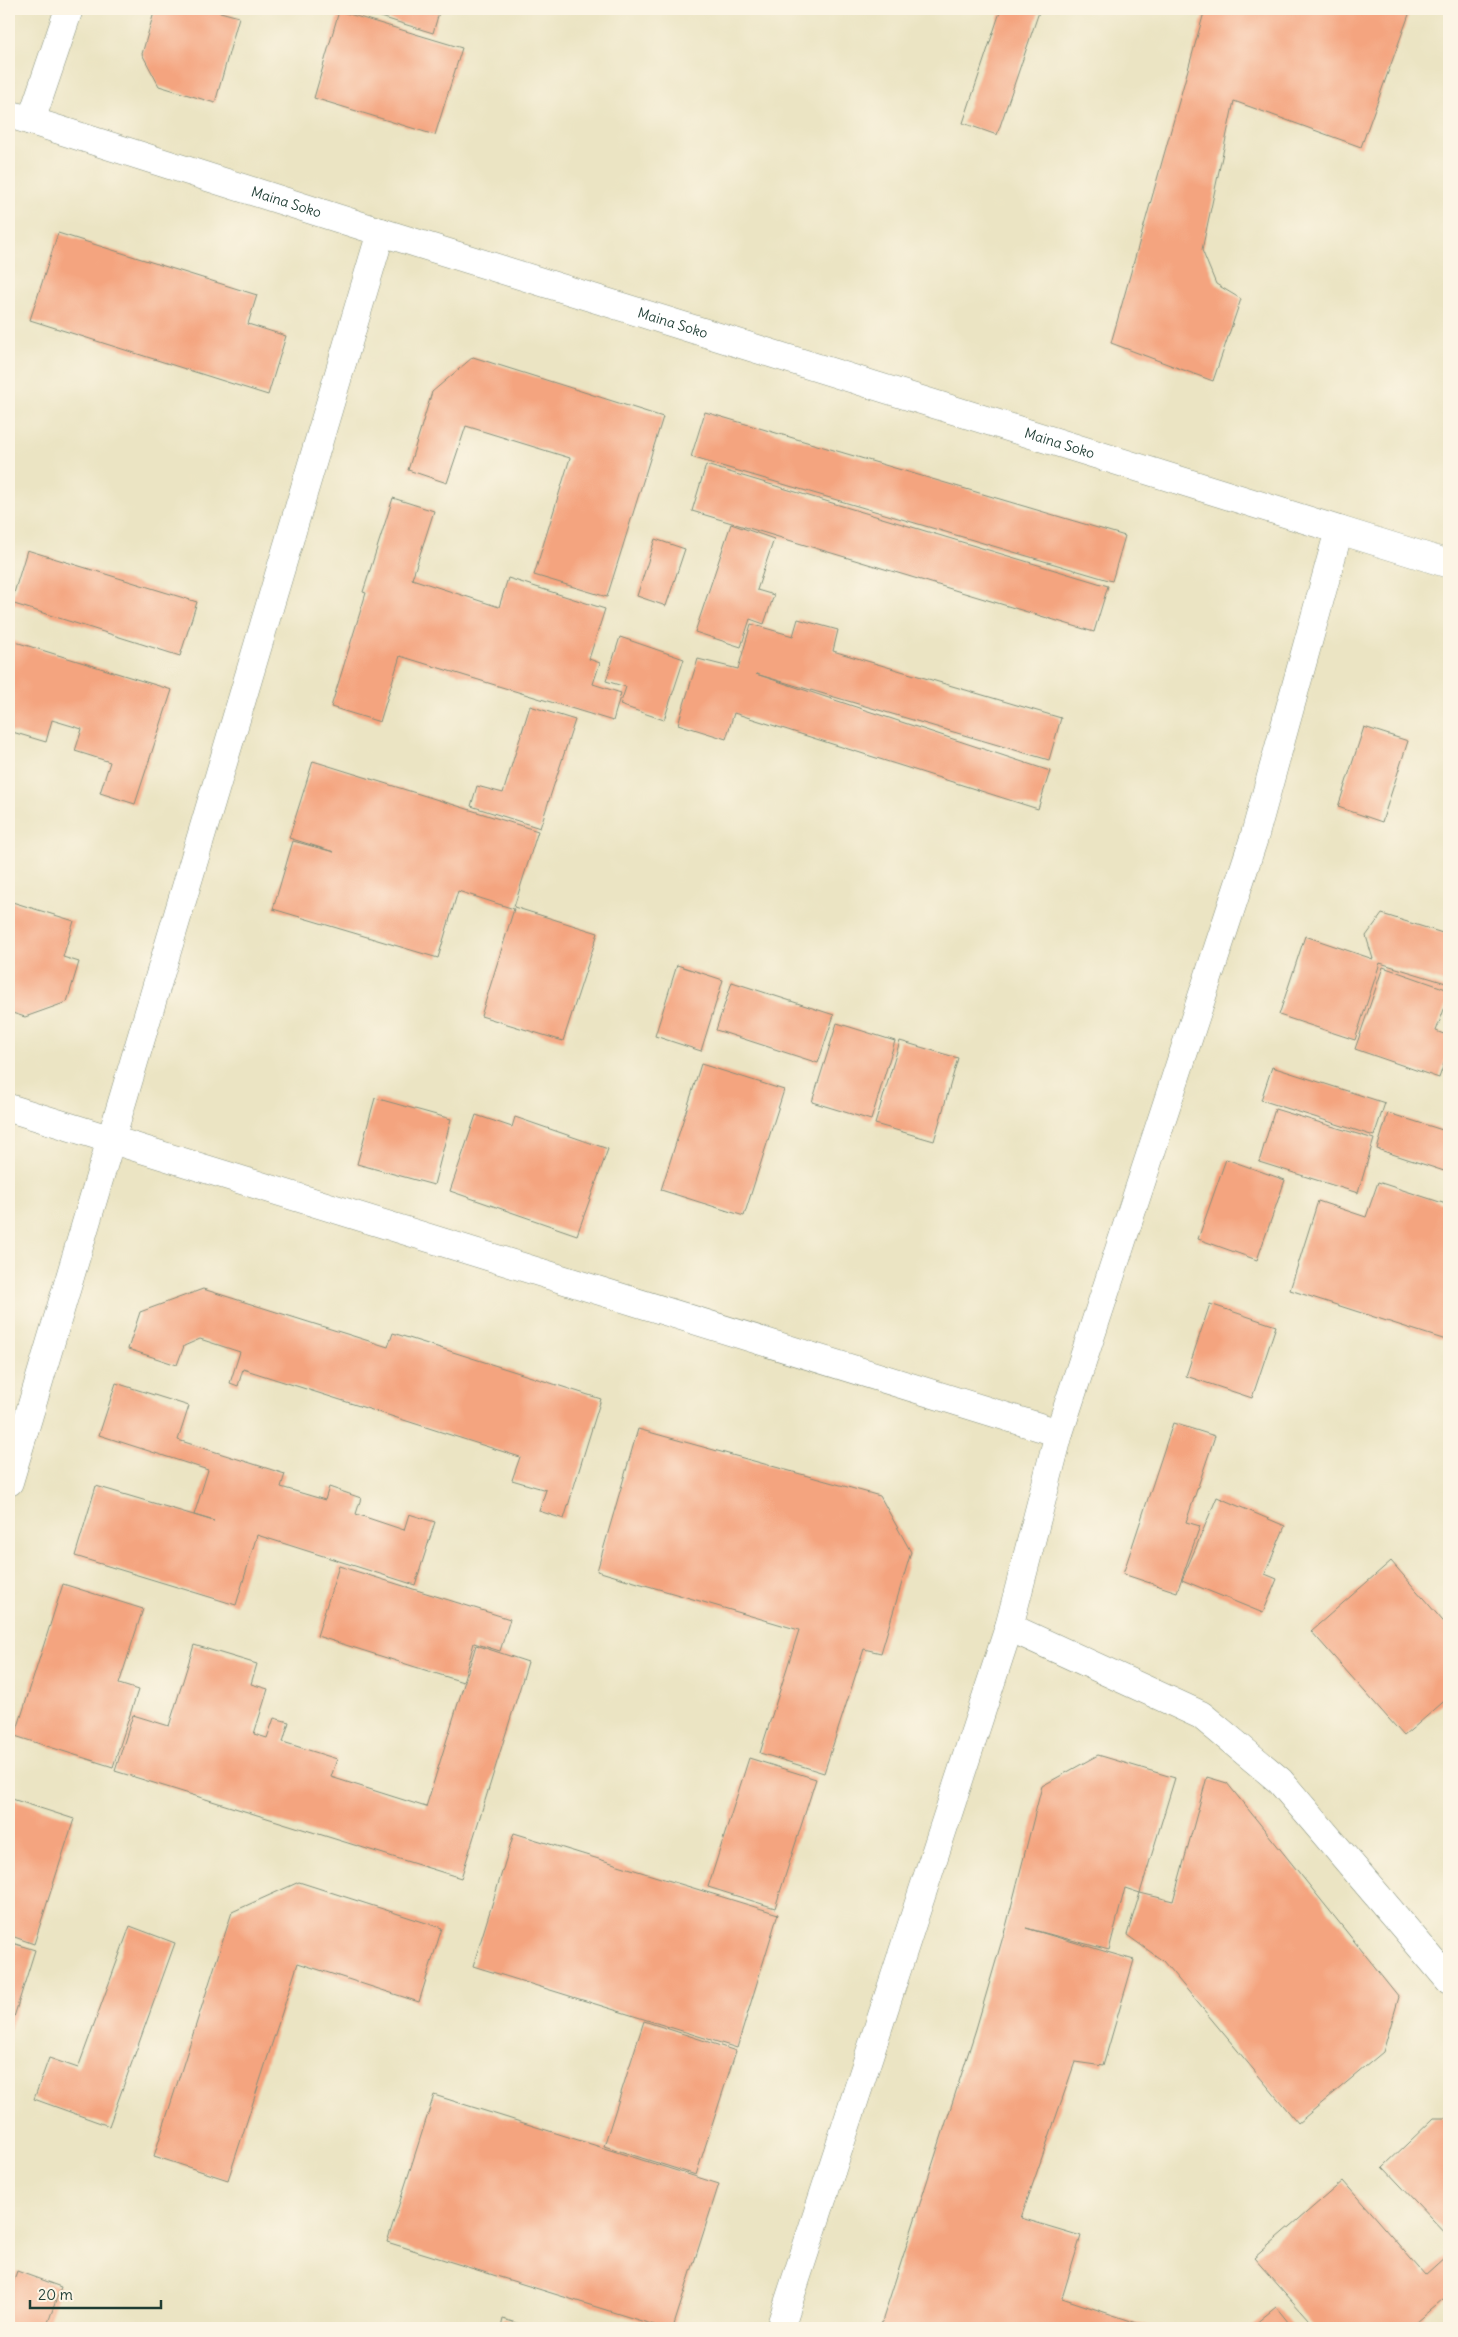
<svg xmlns="http://www.w3.org/2000/svg" width="1458" height="2337" font-family="Delius,sans-serif">
	<rect width="100%" height="100%" fill="#fcf5e5"/>
	<filter id="ink" filterUnits="userSpaceOnUse"><feTurbulence type="fractalNoise" baseFrequency=".02" numOctaves="2"/><feDisplacementMap in="SourceGraphic" scale="10" xChannelSelector="R" yChannelSelector="G"/><feConvolveMatrix kernelMatrix="1 2 1 2 8 2 1 2 1" color-interpolation-filters="sRGB"/></filter>
	<filter id="wash" filterUnits="userSpaceOnUse"><feTurbulence type="fractalNoise" baseFrequency=".0096" numOctaves="4" result="noise"/><feDisplacementMap in="SourceGraphic" scale="20" xChannelSelector="R" yChannelSelector="G"/><feGaussianBlur stdDeviation="1.12" result="paint"/><feColorMatrix in="noise" values="0 0 0 0 0 0 0 0 0 0 0 0 0 0 0 0 0 1.4 0 .05"/><feComposite in="paint" operator="in"/></filter>
	<g filter="url(#wash)">
		<rect width="100%" height="100%" fill="#ebe4c3"/>
		<g id="blocks">
			<path fill="#f4a47f" d="M 155,9 L 209,9 L 239,17 L 215,103 L 159,86 L 142,54 Z
				M 355,9 L 440,9 L 433,33 Z
				M 1001,9 L 1040,9 L 997,135 L 963,123 Z
				M 1205,9 L 1411,9 L 1361,147 L 1234,101 L 1202,250 L 1216,284 L 1241,299 L 1213,381 L 1111,343 Z
				M 339,11 L 462,48 L 435,135 L 314,98 Z
				M 58,233 L 257,295 L 248,324 L 286,336 L 268,395 L 30,320 Z
				M 473,357 L 663,417 L 607,597 L 534,575 L 570,458 L 466,426 L 447,483 L 408,470 L 432,392 Z
				M 705,412 L 1125,536 L 1112,581 L 691,457 Z
				M 706,465 L 1108,586 L 1094,632 L 692,511 Z
				M 393,498 L 434,511 L 412,579 L 499,607 L 508,578 L 605,609 L 589,659 L 600,663 L 593,684 L 621,693 L 613,721 L 400,656 L 380,722 L 331,707 L 366,593 L 363,592 Z
				M 731,524 L 774,539 L 757,590 L 774,595 L 764,624 L 750,619 L 741,647 L 695,632 Z
				M 655,539 L 685,549 L 666,606 L 637,596 Z
				M 27,550 L 197,602 L 180,656 L 11,603 Z
				M 798,619 L 838,630 L 833,651 L 1061,718 L 1049,760 L 756,674 L 1050,771 L 1038,809 L 734,713 L 726,739 L 678,724 L 698,659 L 738,669 L 751,624 L 793,636 Z
				M 620,637 L 684,659 L 664,720 L 620,705 L 626,687 L 606,681 Z
				M 9,640 L 172,690 L 135,804 L 100,793 L 110,762 L 75,751 L 82,729 L 52,720 L 46,742 L 9,731 Z
				M 530,706 L 575,720 L 540,828 L 471,806 L 477,786 L 503,793 Z
				M 1364,727 L 1408,741 L 1382,822 L 1338,807 Z
				M 313,761 L 538,831 L 514,907 L 598,933 L 563,1041 L 481,1016 L 514,909 L 458,891 L 438,958 L 273,909 L 293,841 L 334,852 L 289,838 Z
				M 9,901 L 74,921 L 63,957 L 79,962 L 67,1002 L 25,1017 L 9,1012 Z
				M 1382,914 L 1449,935 L 1449,984 L 1380,963 L 1355,1040 L 1279,1015 L 1305,936 L 1373,959 L 1366,936 Z
				M 677,965 L 723,980 L 701,1051 L 655,1036 Z
				M 1383,967 L 1449,990 L 1449,996 L 1436,1031 L 1449,1036 L 1449,1049 L 1439,1078 L 1355,1049 Z
				M 732,982 L 834,1015 L 818,1063 L 716,1030 Z
				M 837,1023 L 895,1041 L 871,1120 L 812,1102 Z
				M 900,1041 L 958,1058 L 934,1141 L 875,1124 Z
				M 701,1064 L 784,1090 L 744,1216 L 661,1190 Z
				M 1272,1067 L 1385,1103 L 1374,1136 L 1261,1100 Z
				M 375,1098 L 451,1119 L 434,1185 L 357,1164 Z
				M 1275,1109 L 1374,1139 L 1358,1193 L 1259,1162 Z
				M 1388,1113 L 1449,1132 L 1449,1156 L 1444,1171 L 1377,1149 Z
				M 476,1115 L 512,1127 L 515,1117 L 608,1149 L 577,1235 L 450,1191 Z
				M 1226,1159 L 1285,1180 L 1257,1260 L 1198,1239 Z
				M 1378,1182 L 1449,1205 L 1449,1341 L 1290,1290 L 1318,1201 L 1366,1217 Z
				M 203,1289 L 388,1347 L 393,1333 L 601,1399 L 564,1519 L 539,1511 L 546,1490 L 512,1480 L 520,1457 L 243,1369 L 238,1386 L 230,1383 L 240,1352 L 200,1339 L 184,1346 L 177,1365 L 128,1349 L 140,1312 Z
				M 1210,1304 L 1276,1326 L 1252,1398 L 1186,1376 Z
				M 116,1383 L 189,1406 L 178,1440 L 285,1474 L 281,1487 L 325,1500 L 329,1487 L 361,1498 L 356,1514 L 404,1530 L 409,1514 L 435,1522 L 415,1585 L 257,1535 L 236,1605 L 75,1556 L 96,1486 L 214,1521 L 194,1515 L 208,1470 L 99,1435 Z
				M 1173,1423 L 1215,1436 L 1186,1522 L 1200,1526 L 1177,1592 L 1123,1574 Z
				M 638,1429 L 880,1496 L 911,1552 L 881,1653 L 864,1649 L 824,1773 L 760,1753 L 799,1630 L 597,1571 Z
				M 1217,1497 L 1285,1526 L 1265,1574 L 1277,1579 L 1263,1613 L 1182,1580 Z
				M 1391,1561 L 1449,1628 L 1449,1697 L 1404,1736 L 1311,1631 Z
				M 339,1566 L 510,1619 L 500,1651 L 474,1643 L 463,1682 L 317,1636 Z
				M 63,1584 L 143,1609 L 119,1684 L 138,1690 L 113,1767 L 15,1736 Z
				M 194,1645 L 257,1664 L 251,1684 L 268,1689 L 254,1734 L 267,1738 L 274,1718 L 289,1722 L 283,1742 L 337,1759 L 331,1777 L 426,1807 L 476,1645 L 528,1662 L 461,1878 L 115,1771 L 133,1715 L 169,1726 Z
				M 1098,1755 L 1175,1778 L 1140,1893 L 1125,1888 L 1109,1950 L 1026,1928 L 1134,1960 L 1103,2066 L 1075,2062 L 1021,2218 L 1081,2236 L 1062,2298 L 1152,2328 L 919,2328 L 911,2326 L 915,2328 L 880,2328 L 976,2029 L 1007,1923 L 1042,1786 Z
				M 749,1758 L 816,1779 L 775,1908 L 708,1887 Z
				M 1207,1777 L 1227,1783 L 1399,1997 L 1383,2052 L 1298,2123 L 1163,1961 L 1127,1935 L 1140,1893 L 1173,1901 Z
				M 9,1798 L 74,1819 L 34,1944 L 9,1935 Z
				M 514,1833 L 778,1914 L 737,2048 L 473,1966 Z
				M 299,1882 L 442,1928 L 419,2002 L 298,1963 L 228,2180 L 154,2156 L 232,1912 Z
				M 130,1926 L 175,1943 L 109,2126 L 34,2099 L 49,2058 L 78,2068 Z
				M 9,1942 L 35,1950 L 9,2033 Z
				M 644,2021 L 736,2051 L 696,2175 L 604,2146 Z
				M 434,2095 L 719,2184 L 673,2328 L 664,2328 L 387,2242 Z
				M 1434,2118 L 1449,2118 L 1449,2237 L 1383,2167 Z
				M 1343,2181 L 1425,2275 L 1446,2256 L 1449,2259 L 1449,2294 L 1409,2328 L 1316,2328 L 1254,2258 Z
				M 17,2271 L 61,2287 L 46,2328 L 9,2328 L 9,2294 Z
				M 1276,2307 L 1293,2328 L 1250,2328 Z
				M 503,2319 L 533,2328 L 501,2328 Z"/>
		</g>
	</g>
	<g filter="url(#ink)">
		<use href="#blocks" fill-opacity="0" stroke="#85907c" stroke-width="1"/>
		<g fill="none" stroke-linecap="round" stroke-linejoin="round">
			<g stroke="#85907c" stroke-width="29">
				<path id="minor" d="M 1339,530 L 1449,564
					M 9,1108 L 1059,1433
					M 9,1482 L 381,232"/>
			</g>
			<g stroke="#85907c" stroke-width="29">
				<g id="tertiary">
					<path id="s1" d="M 9,114 L 381,232 L 1339,530 L 1254,838 L 1059,1433 L 1009,1627 L 780,2328"/>
					<path d="M 31,121 L 69,9"/>
					<path d="M 1009,1627 L 1201,1715 L 1280,1781 L 1449,1980"/>
				</g>
			</g>
			<use href="#minor" stroke="#fff" stroke-width="28"/>
			<use href="#tertiary" stroke="#fff" stroke-width="28"/>
		</g>
	</g>
	<g text-anchor="middle" dominant-baseline="central" stroke-width="5" stroke-linejoin="round" paint-order="stroke">
		<g font-size="14" fill="#1f3d34" stroke="#fcf5e5">
			<text stroke="none"><textPath href="#s1" startOffset="291">Maina Soko</textPath></text>
			<text stroke="none"><textPath href="#s1" startOffset="696">Maina Soko</textPath></text>
			<text stroke="none"><textPath href="#s1" startOffset="1101">Maina Soko</textPath></text>
		</g>
	</g>
	<rect width="1458" height="2337" fill="none" stroke="#fcf5e5" stroke-width="30"/>
	<path d="M30 2300v8h131v-8" fill="none" stroke="#1f3d34" stroke-width="2.5"/>
	<text x="38" y="2300" font-size="15" fill="#1f3d34" stroke="#fcf5e5" stroke-width="4" paint-order="stroke">20 m</text>
</svg>
